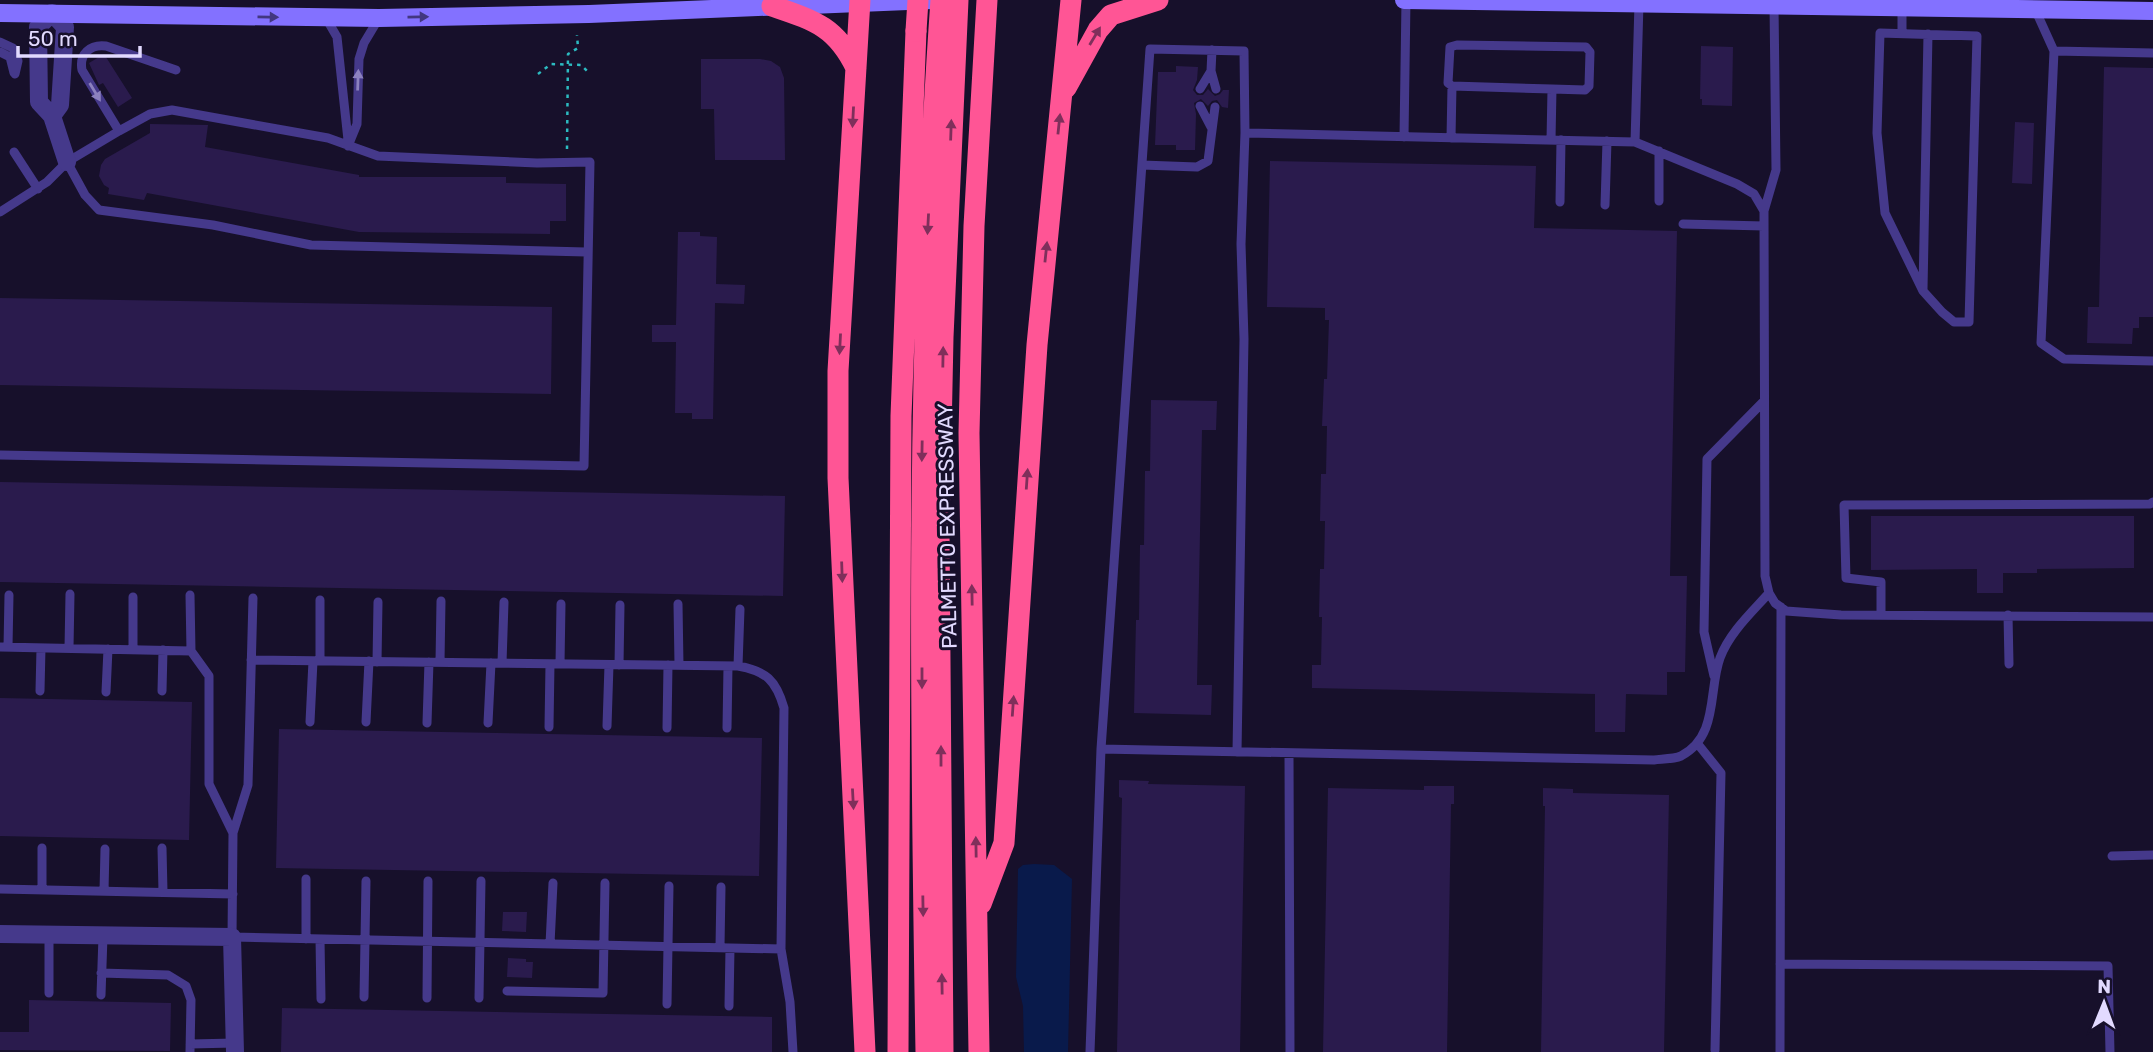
<svg xmlns="http://www.w3.org/2000/svg" width="2153" height="1052" font-family="Rubik,sans-serif">
	<rect width="100%" height="100%" fill="#17102b"/>
	<path fill="#091a4b" d="M 1034,864 L 1054,865 L 1072,879 L 1068,1052 L 1024,1052 L 1023,1006 L 1016,977 L 1018,869 L 1023,865 Z"/>
	<path fill="#2a1b4d" d="M 1701,46 L 1733,47 L 1732,106 L 1702,105 L 1702,99 L 1700,99 Z
		M 104,54 L 132,98 L 118,107 L 103,83 L 99,85 L 89,63 Z
		M 701,59 L 760,59 L 771,61 L 780,67 L 784,78 L 785,160 L 715,160 L 714,109 L 701,109 Z
		M 1176,66 L 1198,67 L 1197,80 L 1193,90 L 1197,95 L 1203,95 L 1208,89 L 1215,96 L 1220,94 L 1223,90 L 1229,90 L 1228,108 L 1222,107 L 1217,100 L 1212,101 L 1208,106 L 1201,99 L 1194,103 L 1196,114 L 1195,150 L 1176,150 L 1176,145 L 1155,145 L 1158,72 L 1176,72 Z
		M 2104,67 L 2153,68 L 2153,317 L 2139,317 L 2139,328 L 2133,328 L 2132,344 L 2087,343 L 2088,307 L 2099,307 Z
		M 2015,122 L 2034,123 L 2032,184 L 2012,183 Z
		M 150,124 L 208,125 L 205,147 L 359,175 L 359,177 L 506,177 L 506,183 L 566,184 L 566,221 L 550,221 L 550,234 L 359,232 L 147,193 L 144,200 L 108,194 L 109,188 L 104,185 L 99,176 L 101,165 L 105,159 L 150,133 Z
		M 1270,161 L 1536,166 L 1534,228 L 1677,231 L 1670,576 L 1687,576 L 1685,672 L 1667,672 L 1667,695 L 1626,694 L 1625,732 L 1595,732 L 1595,694 L 1312,688 L 1312,665 L 1321,665 L 1322,617 L 1319,617 L 1320,569 L 1324,569 L 1325,521 L 1320,521 L 1321,474 L 1326,474 L 1327,426 L 1322,426 L 1324,379 L 1327,379 L 1329,320 L 1325,320 L 1325,308 L 1267,307 Z
		M 678,232 L 700,232 L 700,236 L 717,237 L 716,284 L 745,285 L 744,304 L 715,303 L 713,419 L 692,419 L 692,413 L 675,413 L 676,342 L 652,342 L 652,325 L 676,325 Z
		M 0,298 L 552,307 L 551,394 L 0,385 Z
		M 1151,400 L 1217,401 L 1216,430 L 1202,430 L 1197,685 L 1212,685 L 1211,715 L 1134,713 L 1136,620 L 1139,620 L 1140,545 L 1144,545 L 1145,471 L 1150,471 Z
		M 0,482 L 785,496 L 783,596 L 0,582 Z
		M 1871,516 L 2134,516 L 2134,568 L 2037,569 L 2037,573 L 2003,573 L 2003,593 L 1977,593 L 1977,569 L 1871,570 Z
		M 0,698 L 192,702 L 189,840 L 0,836 Z
		M 279,729 L 762,738 L 759,876 L 276,868 Z
		M 1119,780 L 1149,781 L 1148,784 L 1245,786 L 1240,1052 L 1117,1052 L 1122,798 L 1119,797 Z
		M 1424,786 L 1454,786 L 1454,804 L 1451,804 L 1447,1052 L 1323,1052 L 1328,788 L 1424,790 Z
		M 1543,788 L 1573,789 L 1573,793 L 1669,795 L 1664,1052 L 1541,1052 L 1545,806 L 1543,806 Z
		M 503,912 L 527,912 L 526,932 L 502,931 Z
		M 508,958 L 526,959 L 526,962 L 533,962 L 532,978 L 507,977 Z
		M 29,1000 L 171,1003 L 170,1051 L 0,1050 L 0,1032 L 29,1032 Z
		M 282,1008 L 772,1017 L 772,1052 L 281,1052 Z"/>
	<g fill="none" stroke-linecap="round" stroke-linejoin="round">
		<path stroke="#2cbbc1" stroke-width="2.5" stroke-dasharray="3.5 5" stroke-linecap="butt" d="M 538,74 L 551,64 L 581,65 L 590,74
			M 567,149 L 568,54 L 578,48 L 577,35"/>
		<path stroke="#45398b" stroke-width="9" d="M 2035,9 L 2054,51 L 2041,343 L 2064,359 L 2153,361
			M 326,18 L 337,37 L 348,140
			M 1880,33 L 1977,36 L 1969,322 L 1954,322 L 1942,312 L 1923,291 L 1885,213 L 1877,133 Z
			M 1902,33 L 1902,7
			M 0,42 L 13,48 L 18,61 L 15,74
			M 1212,50 L 1211,71 L 1216,89
			M 2054,51 L 2153,53
			M 0,52 L 10,57 L 14,73
			M 1200,89 L 1211,71
			M 1200,106 L 1211,127
			M 119,131 L 82,70 C 79,54 90,44 106,46 L 176,70
			M 1245,133 L 1635,142 L 1737,184 L 1754,194 L 1764,211 L 1765,576 L 1769,593 L 1775,603 L 1786,611 L 1841,615 L 2153,617
			M 1404,137 L 1406,0
			M 1451,138 L 1452,86
			M 1551,140 L 1552,89 L 1585,90 L 1589,86 L 1590,52 L 1586,47 L 1457,45 L 1450,47 L 1448,83 L 1452,86 L 1552,89
			M 1635,142 L 1639,3
			M 348,146 L 357,124 L 359,59 L 364,43 L 379,18
			M 1659,151 L 1659,201
			M 14,152 L 38,189
			M 67,162 L 85,195 L 99,210 L 213,225 L 311,245 L 586,252
			M 1142,165 L 1197,167 L 1208,161 L 1215,107
			M 1560,202 L 1561,140
			M 1605,205 L 1607,141
			M 1764,211 L 1776,170 L 1774,5
			M 0,212 L 47,182 L 67,162 L 119,131 L 150,114 L 172,110 L 328,138 L 378,156 L 537,163 L 590,162 L 584,466 L 0,455
			M 1683,224 L 1764,226
			M 1923,289 L 1928,34
			M 190,595 L 191,651
			M 133,597 L 133,649
			M 678,604 L 679,665
			M 1881,615 L 1881,582 L 1846,578 L 1844,505 L 2150,504 L 2153,502
			M 2008,615 L 2009,664
			M 0,647 L 191,651 L 209,676 L 209,784 L 233,833 L 232,937 L 781,949
			M 8,647 L 9,595
			M 69,648 L 70,594
			M 251,660 L 738,666 L 740,609
			M 320,661 L 320,600
			M 377,662 L 378,602
			M 440,662 L 441,601
			M 502,663 L 504,602
			M 560,664 L 561,604
			M 619,665 L 620,605
			M 738,666 C 766,671 776,680 784,708 L 781,949 L 790,1002 L 793,1052
			M 1714,676 L 1704,632 L 1707,459 L 1764,401
			M 40,691 L 41,648
			M 162,691 L 163,650
			M 106,692 L 108,649
			M 310,722 L 313,661
			M 366,722 L 369,661
			M 427,723 L 429,662
			M 488,723 L 491,663
			M 607,726 L 609,665
			M 549,727 L 550,664
			M 667,728 L 668,665
			M 727,728 L 728,666
			M 1697,743 L 1721,773 L 1715,1050
			M 1101,749 L 1654,760 C 1662,759 1674,759 1681,756 C 1719,736 1708,691 1720,658 C 1729,633 1752,612 1769,593
			M 1289,753 L 1290,1052
			M 233,833 L 248,785 L 253,598
			M 162,848 L 163,892
			M 2112,856 L 2153,855
			M 306,879 L 306,939
			M 0,889 L 233,894
			M 42,890 L 42,848
			M 104,891 L 105,849
			M 320,939 L 321,999
			M 550,944 L 553,883
			M 720,947 L 721,887
			M 1780,964 L 2108,966 L 2110,1052
			M 101,973 L 168,975 L 186,986 L 191,1000 L 190,1052
			M 507,991 L 603,993 L 605,883
			M 49,993 L 49,936
			M 101,995 L 103,936
			M 364,997 L 366,881
			M 427,998 L 428,881
			M 479,998 L 481,881
			M 667,1004 L 669,886
			M 729,1006 L 730,948
			M 190,1044 L 235,1043
			M 1090,1052 L 1101,749 L 1150,49 L 1244,51 L 1245,133 L 1241,244 L 1244,339 L 1237,752
			M 1780,1052 L 1781,607"/>
		<path stroke="#45398b" stroke-width="18" d="M 52,116 L 60,105 L 65,27 L 52,13 L 38,27 L 39,102 L 52,116 L 67,162
			M 0,934 L 232,937 L 235,1052"/>
		<path stroke="#8371ff" stroke-width="18" d="M 1404,0 L 2153,11
			M 0,13 L 379,18 L 589,14 L 932,0"/>
		<path stroke="#ff5595" stroke-width="21" d="M 860,0 L 838,371 L 838,478 L 865,1052
			M 772,6 C 813,20 836,26 856,68
			M 1066,88 L 1098,30 L 1111,15 L 1158,0
			M 981,904 L 1004,843 L 1037,345 L 1071,0
			M 898,1052 L 901,416 L 916,31
			M 926,1052 C 920,701 916,350 941,0
			M 943,1052 L 939,532 L 943,337 L 958,0
			M 979,1052 L 969,433 L 974,226 L 987,0"/>
		<path stroke="#ff5595" stroke-width="21" d="M 916,31 L 918,0"/>
	</g>
	<defs><path id="oneway-solid" d="M-6-.8H1V-3.2L6.5 0L1 3.2V.8H-6Z" transform="scale(1.75)"/></defs>
	<g fill="#423780">
		<use href="#oneway-solid" transform="translate(268 17) rotate(1)"/>
		<use href="#oneway-solid" transform="translate(418 17) rotate(-1)"/>
	</g>
	<g fill="#7f2f5b">
		<use href="#oneway-solid" transform="translate(1095 36) rotate(-59)"/>
		<use href="#oneway-solid" transform="translate(853 117) rotate(93)"/>
		<use href="#oneway-solid" transform="translate(1059 124) rotate(-84)"/>
		<use href="#oneway-solid" transform="translate(951 130) rotate(-88)"/>
		<use href="#oneway-solid" transform="translate(928 224) rotate(93)"/>
		<use href="#oneway-solid" transform="translate(1046 252) rotate(-84)"/>
		<use href="#oneway-solid" transform="translate(840 344) rotate(93)"/>
		<use href="#oneway-solid" transform="translate(943 357) rotate(-89)"/>
		<use href="#oneway-solid" transform="translate(922 451) rotate(91)"/>
		<use href="#oneway-solid" transform="translate(1027 479) rotate(-86)"/>
		<use href="#oneway-solid" transform="translate(842 572) rotate(88)"/>
		<use href="#oneway-solid" transform="translate(972 595) rotate(-91)"/>
		<use href="#oneway-solid" transform="translate(922 678) rotate(90)"/>
		<use href="#oneway-solid" transform="translate(1013 706) rotate(-86)"/>
		<use href="#oneway-solid" transform="translate(941 756) rotate(-90)"/>
		<use href="#oneway-solid" transform="translate(853 799) rotate(87)"/>
		<use href="#oneway-solid" transform="translate(976 847) rotate(-91)"/>
		<use href="#oneway-solid" transform="translate(923 906) rotate(89)"/>
		<use href="#oneway-solid" transform="translate(942 984) rotate(-91)"/>
	</g>
	<g fill="#8c81bf">
		<use href="#oneway-solid" transform="translate(358 80) rotate(-88)"/>
		<use href="#oneway-solid" transform="translate(95 92) rotate(59)"/>
	</g>
	<g text-anchor="middle" dominant-baseline="central" stroke-width="6" stroke-linejoin="round" paint-order="stroke">
		<g font-size="21" fill="#e2daff" stroke="#17102b">
			<text transform="translate(947 526) rotate(-91)">PALMETTO EXPRESSWAY</text>
		</g>
	</g>
	<g transform="translate(2104 1003) rotate(1)" stroke="#17102b" stroke-width="5" paint-order="stroke">
	<path d="M0-5L12 26L0 18L-12 26Z" fill="#e2daff"/>
	<text y="-10" font-size="19" font-weight="bold" text-anchor="middle" fill="#e2daff">N</text>
	</g>
	<path d="M18 46v10h122v-10" fill="none" stroke="#e2daff" stroke-width="3.5"/>
	<text x="28" y="46" font-size="21" fill="#e2daff" stroke="#17102b" stroke-width="5" paint-order="stroke">50 m</text>
</svg>
